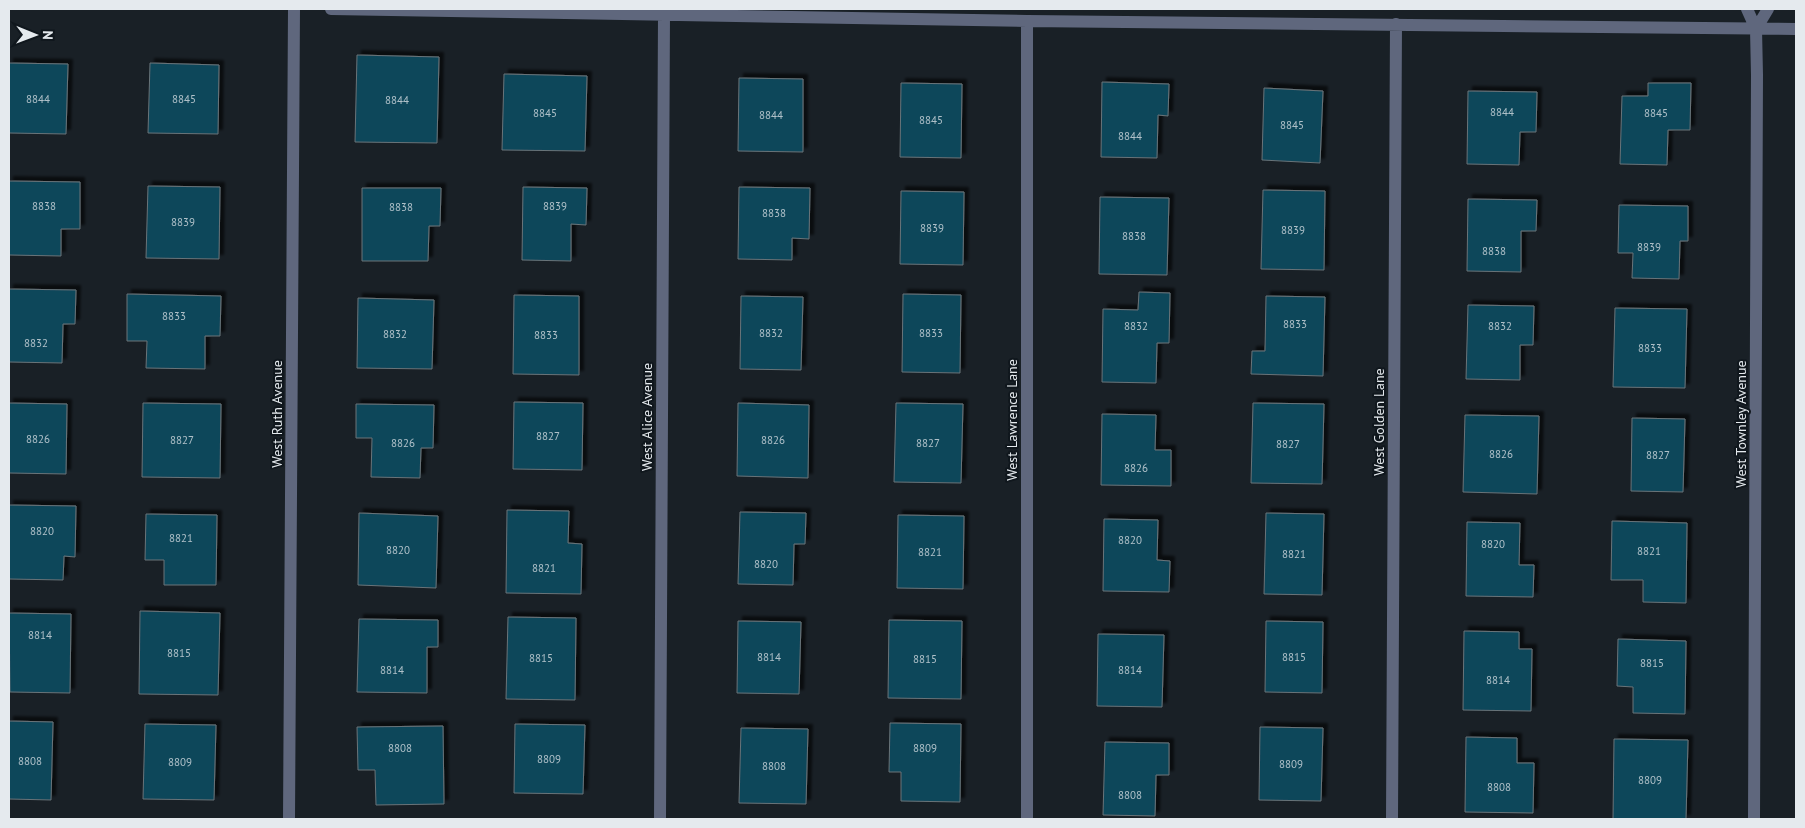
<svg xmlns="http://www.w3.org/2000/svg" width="1805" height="828" font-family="'PT Sans',sans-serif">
	<defs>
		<filter id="shadow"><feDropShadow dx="4.5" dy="-4.5" stdDeviation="1" flood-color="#0009"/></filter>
	</defs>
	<rect width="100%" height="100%" fill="#192026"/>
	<path fill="#10465a" stroke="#697479" filter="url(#shadow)" d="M 357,55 L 439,57 L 437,143 L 355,142 Z
		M 9,63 L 68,64 L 66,134 L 9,133 Z
		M 150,63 L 219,65 L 218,134 L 148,133 Z
		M 504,74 L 587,76 L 585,151 L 502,150 Z
		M 739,78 L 803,79 L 803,152 L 738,151 Z
		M 1102,82 L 1169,84 L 1168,116 L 1158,115 L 1157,158 L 1101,157 Z
		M 901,83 L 962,84 L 961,158 L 900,157 Z
		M 1648,83 L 1691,83 L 1690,130 L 1668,130 L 1667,165 L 1620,164 L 1622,96 L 1648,96 Z
		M 1264,88 L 1323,91 L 1320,163 L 1262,160 Z
		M 1468,91 L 1537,92 L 1536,132 L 1520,132 L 1519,165 L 1467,164 Z
		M 9,181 L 80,182 L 80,229 L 61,229 L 61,256 L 9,255 Z
		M 148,186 L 220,187 L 219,259 L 146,258 Z
		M 523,187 L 587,188 L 586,225 L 571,224 L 571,261 L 522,260 Z
		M 739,187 L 810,188 L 809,239 L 792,238 L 792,260 L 738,259 Z
		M 362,188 L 441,188 L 440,226 L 429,226 L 428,261 L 362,261 Z
		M 1263,190 L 1325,191 L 1324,270 L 1261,269 Z
		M 901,191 L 964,192 L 963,265 L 900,264 Z
		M 1100,197 L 1169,198 L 1167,275 L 1099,274 Z
		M 1468,199 L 1537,200 L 1536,231 L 1521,231 L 1521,272 L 1467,271 Z
		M 1619,205 L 1688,206 L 1688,241 L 1680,241 L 1679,279 L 1632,278 L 1633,253 L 1618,253 Z
		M 9,289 L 76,290 L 75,324 L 63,324 L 62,363 L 9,362 Z
		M 1139,292 L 1170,293 L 1169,343 L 1157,343 L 1156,383 L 1102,382 L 1103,309 L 1138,310 Z
		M 127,294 L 221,296 L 220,336 L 205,336 L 205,369 L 146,368 L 147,341 L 127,341 Z
		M 903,294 L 961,295 L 960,373 L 902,372 Z
		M 514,295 L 579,296 L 579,375 L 513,374 Z
		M 741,296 L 803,297 L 801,370 L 740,369 Z
		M 1266,296 L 1325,297 L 1323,376 L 1251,374 L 1252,351 L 1265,351 Z
		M 358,298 L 434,300 L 432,369 L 357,368 Z
		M 1468,305 L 1534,306 L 1533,345 L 1520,345 L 1520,380 L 1466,379 Z
		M 1615,308 L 1687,309 L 1685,388 L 1613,387 Z
		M 514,402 L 583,403 L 582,470 L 513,469 Z
		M 9,403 L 67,404 L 66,474 L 9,473 Z
		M 143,403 L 221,404 L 220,478 L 142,477 Z
		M 738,403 L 809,405 L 808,478 L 737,476 Z
		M 896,403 L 963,404 L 961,483 L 894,482 Z
		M 1253,403 L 1324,404 L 1322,484 L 1251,483 Z
		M 356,404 L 434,405 L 433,448 L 421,448 L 420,478 L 371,477 L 372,438 L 356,438 Z
		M 1102,414 L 1156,415 L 1155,450 L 1171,450 L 1171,486 L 1101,485 Z
		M 1465,415 L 1539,416 L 1537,494 L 1463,492 Z
		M 1632,418 L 1685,419 L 1683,492 L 1631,491 Z
		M 9,505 L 76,506 L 75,557 L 64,556 L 63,580 L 9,579 Z
		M 507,510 L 569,511 L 568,543 L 582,544 L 581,594 L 506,593 Z
		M 740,512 L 806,513 L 805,544 L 794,544 L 793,585 L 738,584 Z
		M 359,513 L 438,516 L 436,588 L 358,585 Z
		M 1266,513 L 1324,514 L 1322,595 L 1264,594 Z
		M 146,514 L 217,515 L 216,585 L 164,585 L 164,560 L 145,560 Z
		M 898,515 L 964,516 L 963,589 L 897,588 Z
		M 1104,519 L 1158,520 L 1157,560 L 1170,561 L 1169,592 L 1103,591 Z
		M 1612,521 L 1687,523 L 1686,603 L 1643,602 L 1643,580 L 1611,580 Z
		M 1467,522 L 1520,523 L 1519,565 L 1534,565 L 1533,597 L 1466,596 Z
		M 140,611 L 220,613 L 218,695 L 139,694 Z
		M 9,613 L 71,614 L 70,693 L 10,692 Z
		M 508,617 L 576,618 L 575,700 L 506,699 Z
		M 359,619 L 438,620 L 438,647 L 427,647 L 427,693 L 357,692 Z
		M 889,620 L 962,621 L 961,699 L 888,698 Z
		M 738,621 L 801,622 L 799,694 L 737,693 Z
		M 1266,621 L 1323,622 L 1322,693 L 1265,692 Z
		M 1464,631 L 1519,632 L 1519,649 L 1532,649 L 1531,711 L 1463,710 Z
		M 1098,634 L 1164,635 L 1162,707 L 1097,706 Z
		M 1618,639 L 1686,641 L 1685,714 L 1633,713 L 1633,687 L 1617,686 Z
		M 9,721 L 53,722 L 51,800 L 9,799 Z
		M 890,723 L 961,724 L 960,802 L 901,801 L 901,772 L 889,772 Z
		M 145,724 L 216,725 L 214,800 L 143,799 Z
		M 515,724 L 585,725 L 583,794 L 514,793 Z
		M 443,726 L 444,804 L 376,805 L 375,770 L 358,770 L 357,727 Z
		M 1260,727 L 1323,728 L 1321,801 L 1259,800 Z
		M 741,728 L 808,729 L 806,804 L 739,803 Z
		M 1466,737 L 1517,738 L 1517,763 L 1534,763 L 1533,813 L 1465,812 Z
		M 1614,739 L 1688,740 L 1686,819 L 1613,819 Z
		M 1105,742 L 1169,743 L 1169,775 L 1156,775 L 1155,816 L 1103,815 Z"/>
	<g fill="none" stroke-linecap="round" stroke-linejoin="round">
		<path stroke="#5f677d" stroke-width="12" d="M 331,9 L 1027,21 L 1796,29
			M 1747,9 L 1756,29 L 1757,75 L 1754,819
			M 1756,29 L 1768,9
			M 289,819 L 294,9
			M 660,819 L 664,15
			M 1027,819 L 1027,21
			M 1392,819 L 1396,24"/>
	</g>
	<g text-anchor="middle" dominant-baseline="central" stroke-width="4" stroke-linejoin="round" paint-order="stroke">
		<g font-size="11" fill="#b0c1c9">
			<text x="38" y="99">8844</text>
			<text x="184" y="99">8845</text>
			<text x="397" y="100">8844</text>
			<text x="1502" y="112">8844</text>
			<text x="545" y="113">8845</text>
			<text x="1656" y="113">8845</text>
			<text x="771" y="115">8844</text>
			<text x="931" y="120">8845</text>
			<text x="1292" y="125">8845</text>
			<text x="1130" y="136">8844</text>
			<text x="44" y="206">8838</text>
			<text x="555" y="206">8839</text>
			<text x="401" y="207">8838</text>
			<text x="774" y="213">8838</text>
			<text x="183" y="222">8839</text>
			<text x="932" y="228">8839</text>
			<text x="1293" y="230">8839</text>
			<text x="1134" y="236">8838</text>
			<text x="1649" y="247">8839</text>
			<text x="1494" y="251">8838</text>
			<text x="174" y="316">8833</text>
			<text x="1295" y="324">8833</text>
			<text x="1136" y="326">8832</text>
			<text x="1500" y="326">8832</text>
			<text x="771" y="333">8832</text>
			<text x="931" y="333">8833</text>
			<text x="395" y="334">8832</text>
			<text x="546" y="335">8833</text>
			<text x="36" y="343">8832</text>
			<text x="1650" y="348">8833</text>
			<text x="548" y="436">8827</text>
			<text x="38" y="439">8826</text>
			<text x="182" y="440">8827</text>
			<text x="773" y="440">8826</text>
			<text x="403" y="443">8826</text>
			<text x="928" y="443">8827</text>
			<text x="1288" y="444">8827</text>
			<text x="1501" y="454">8826</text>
			<text x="1658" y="455">8827</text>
			<text x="1136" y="468">8826</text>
			<text x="42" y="531">8820</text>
			<text x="181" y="538">8821</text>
			<text x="1130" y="540">8820</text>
			<text x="1493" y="544">8820</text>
			<text x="398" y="550">8820</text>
			<text x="1649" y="551">8821</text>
			<text x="930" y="552">8821</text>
			<text x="1294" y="554">8821</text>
			<text x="766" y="564">8820</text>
			<text x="544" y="568">8821</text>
			<text x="40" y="635">8814</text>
			<text x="179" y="653">8815</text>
			<text x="769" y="657">8814</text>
			<text x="1294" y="657">8815</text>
			<text x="541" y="658">8815</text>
			<text x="925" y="659">8815</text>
			<text x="1652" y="663">8815</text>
			<text x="392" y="670">8814</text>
			<text x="1130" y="670">8814</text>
			<text x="1498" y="680">8814</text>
			<text x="400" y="748">8808</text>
			<text x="925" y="748">8809</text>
			<text x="549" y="759">8809</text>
			<text x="30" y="761">8808</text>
			<text x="180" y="762">8809</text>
			<text x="1291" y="764">8809</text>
			<text x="774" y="766">8808</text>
			<text x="1650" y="780">8809</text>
			<text x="1499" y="787">8808</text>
			<text x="1130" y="795">8808</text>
		</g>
		<g font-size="14" fill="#e5eaee" stroke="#10171d">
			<text transform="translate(277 414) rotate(-90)">West Ruth Avenue</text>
			<text transform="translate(647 417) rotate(-90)">West Alice Avenue</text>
			<text transform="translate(1012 420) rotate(-90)">West Lawrence Lane</text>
			<text transform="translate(1379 422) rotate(-90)">West Golden Lane</text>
			<text transform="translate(1741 424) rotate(-90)">West Townley Avenue</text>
		</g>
	</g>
	<rect width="1805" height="828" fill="none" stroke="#e5eaee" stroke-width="20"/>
	<g transform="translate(35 35) rotate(91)" stroke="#10171d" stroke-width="4" paint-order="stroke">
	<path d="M0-4L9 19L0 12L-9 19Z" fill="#e5eaee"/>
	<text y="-8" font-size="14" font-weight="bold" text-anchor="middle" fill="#e5eaee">N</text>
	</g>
</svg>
